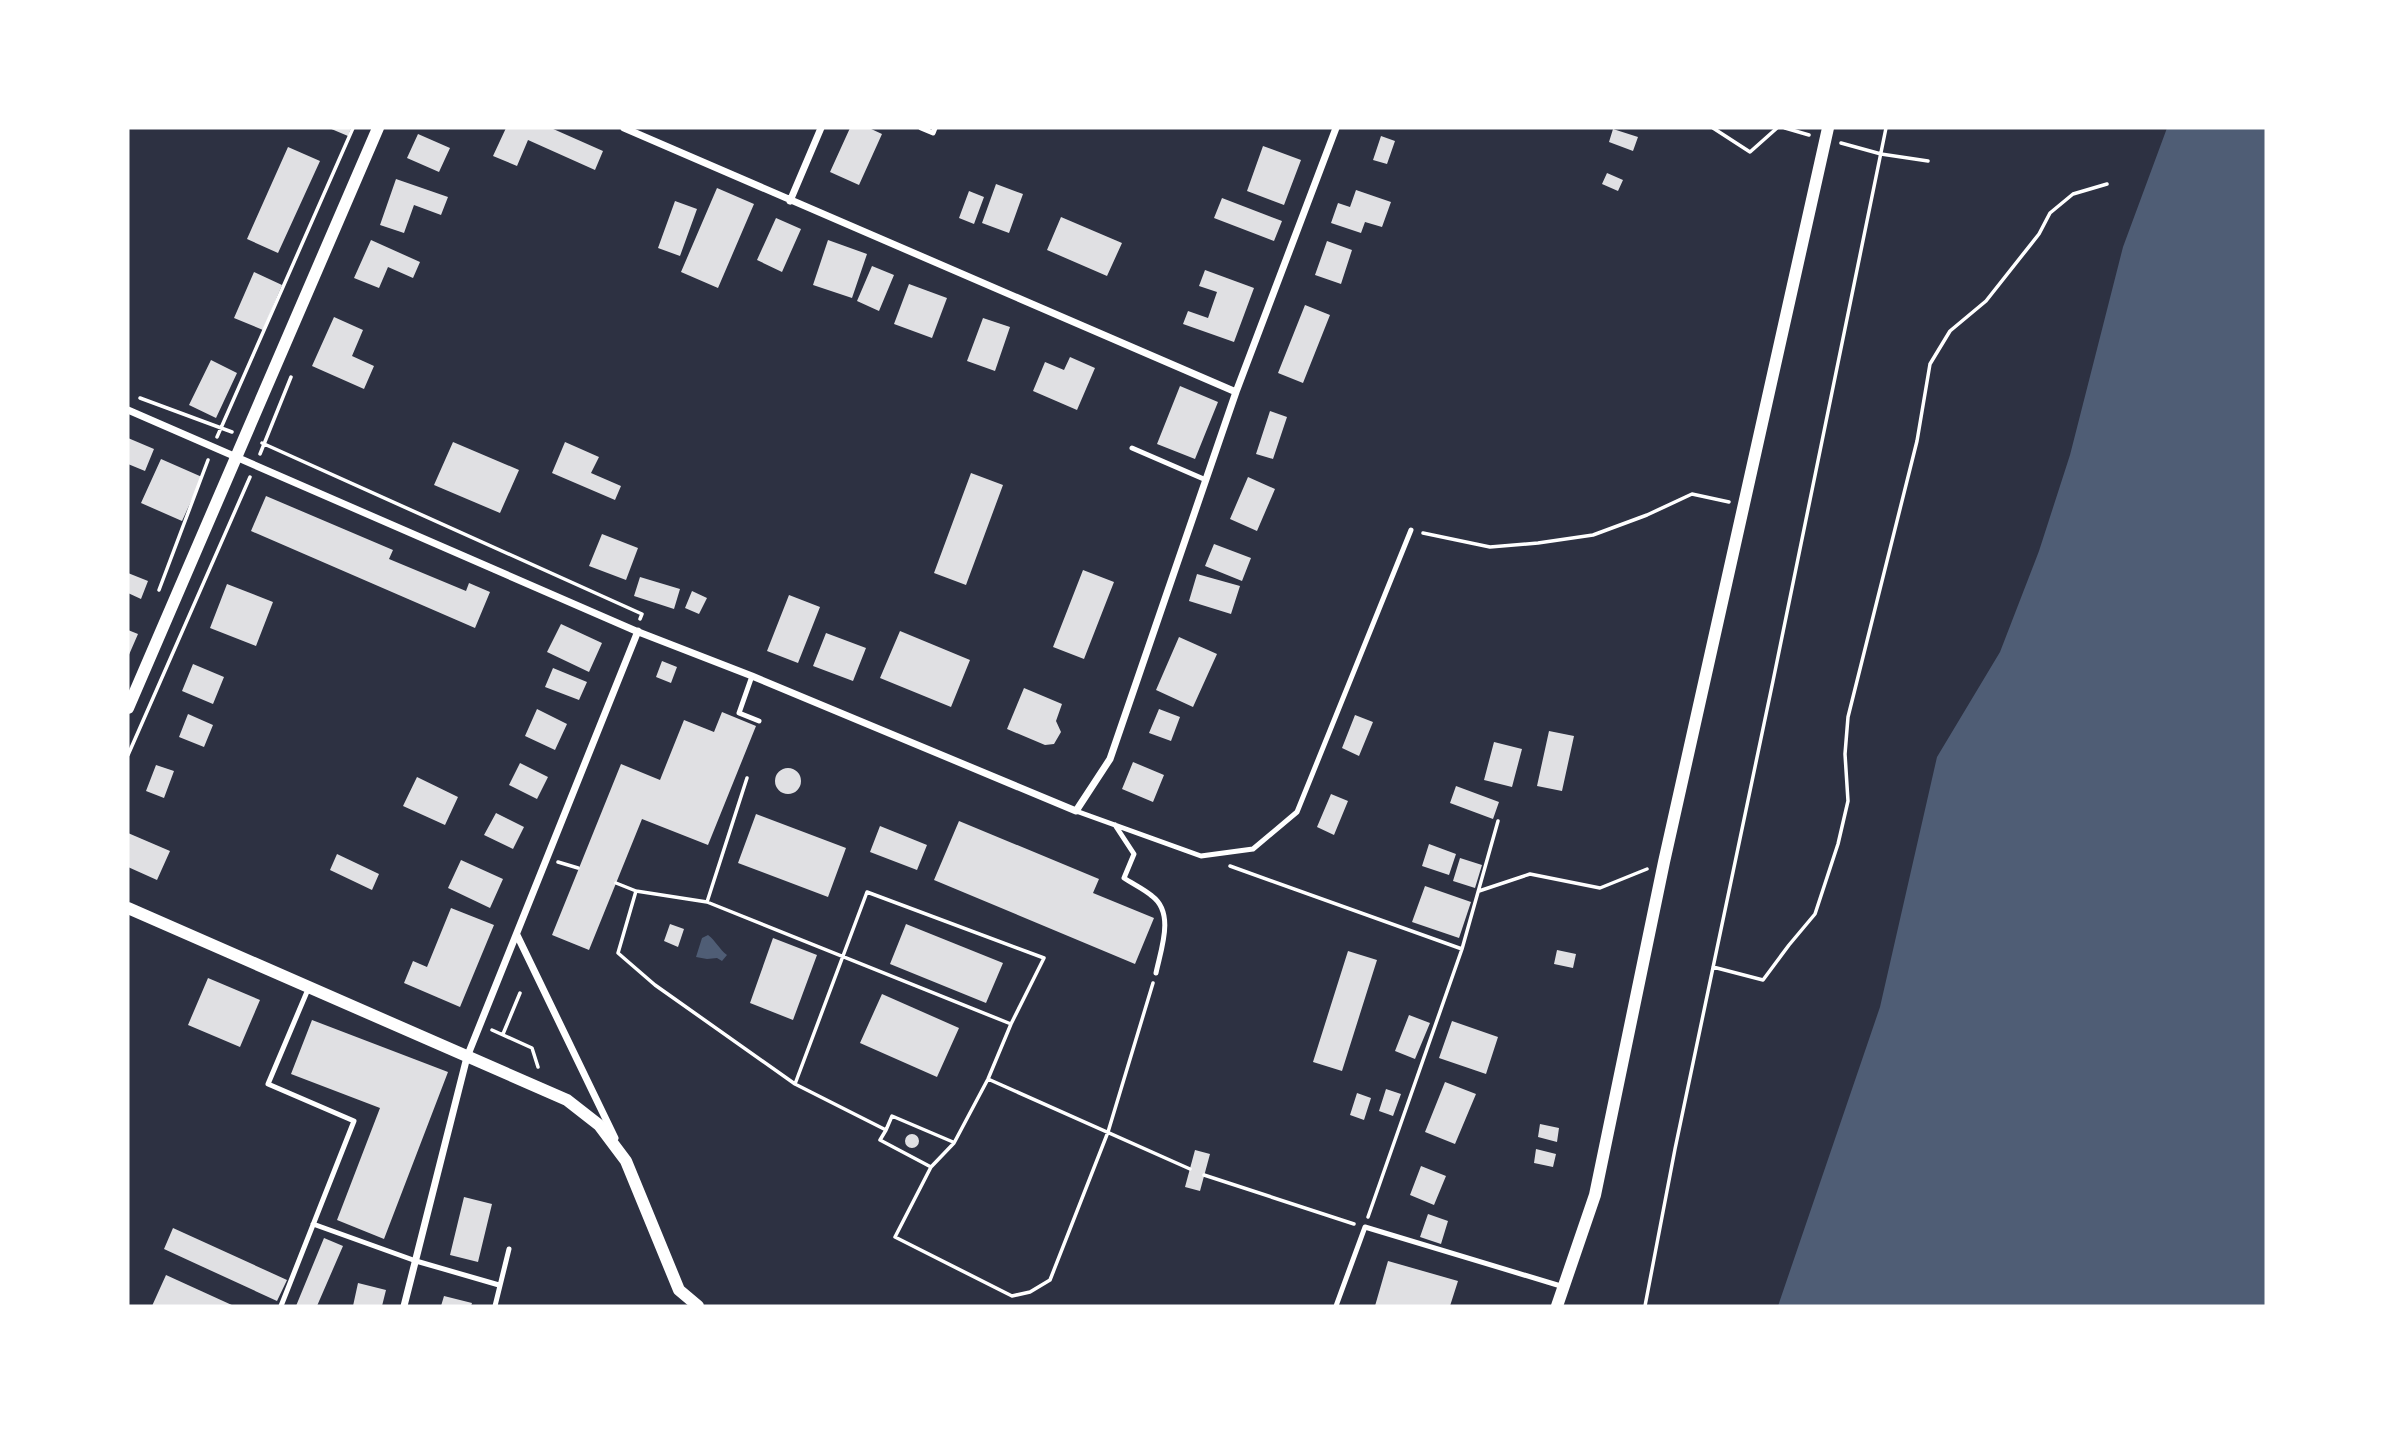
<svg xmlns="http://www.w3.org/2000/svg" width="2394" height="1434" font-family="'Fira Sans',sans-serif">
	<rect width="100%" height="100%" fill="#2d3142"/>
	<path fill="#4f5d75" d="M 2167,128 L 2266,128 L 2266,1306 L 1778,1306 L 1880,1007 L 1937,757 L 2000,652 L 2039,551 L 2070,455 L 2123,247 Z
		M 708,935 C 716,941 719,949 727,955 L 722,961 L 717,958 L 707,959 L 696,957 L 702,938 Z"/>
	<path fill="#e0e0e3" d="M 329,128 L 351,128 L 348,136 Z
		M 506,128 L 551,128 L 603,151 L 595,170 L 528,140 L 517,166 L 493,156 Z
		M 850,128 L 869,128 L 882,134 L 859,185 L 830,172 Z
		M 1613,129 L 1638,137 L 1633,151 L 1609,142 Z
		M 418,134 L 450,148 L 439,172 L 407,158 Z
		M 1381,136 L 1395,141 L 1387,164 L 1373,160 Z
		M 1263,146 L 1301,160 L 1284,205 L 1247,191 Z
		M 288,147 L 320,161 L 278,253 L 247,239 Z
		M 1607,173 L 1623,180 L 1618,191 L 1602,184 Z
		M 396,179 L 448,197 L 441,215 L 414,205 L 404,233 L 380,225 Z
		M 996,184 L 1023,194 L 1009,233 L 982,223 Z
		M 717,188 L 754,204 L 718,288 L 681,272 Z
		M 1356,190 L 1391,202 L 1382,227 L 1365,222 L 1361,233 L 1331,223 L 1338,203 L 1350,207 Z
		M 969,191 L 984,197 L 974,224 L 959,218 Z
		M 1222,198 L 1282,221 L 1274,241 L 1214,218 Z
		M 675,201 L 697,209 L 680,256 L 658,248 Z
		M 1061,217 L 1122,243 L 1107,276 L 1047,250 Z
		M 776,218 L 801,229 L 782,272 L 757,260 Z
		M 371,240 L 420,262 L 413,278 L 388,267 L 379,288 L 354,278 Z
		M 828,240 L 867,254 L 852,298 L 813,285 Z
		M 1327,241 L 1352,250 L 1341,284 L 1315,275 Z
		M 872,266 L 894,275 L 879,311 L 857,301 Z
		M 1205,270 L 1254,288 L 1234,342 L 1183,324 L 1188,311 L 1208,318 L 1217,292 L 1199,286 Z
		M 254,272 L 282,285 L 263,330 L 234,318 Z
		M 909,284 L 947,298 L 932,338 L 894,324 Z
		M 1305,305 L 1330,315 L 1303,383 L 1278,373 Z
		M 334,317 L 363,330 L 352,356 L 374,366 L 364,389 L 312,366 Z
		M 983,318 L 1010,327 L 995,371 L 967,361 Z
		M 1070,357 L 1095,368 L 1077,410 L 1033,391 L 1045,362 L 1064,370 Z
		M 211,360 L 237,373 L 216,418 L 189,405 Z
		M 1180,386 L 1218,402 L 1195,459 L 1157,444 Z
		M 1270,411 L 1287,417 L 1273,459 L 1256,454 Z
		M 128,438 L 154,449 L 145,471 L 128,464 Z
		M 453,442 L 519,470 L 500,513 L 434,485 Z
		M 565,442 L 599,457 L 591,473 L 621,486 L 615,500 L 552,473 Z
		M 161,459 L 202,477 L 182,521 L 141,503 Z
		M 971,473 L 1003,485 L 966,585 L 934,573 Z
		M 1248,477 L 1275,489 L 1257,531 L 1230,519 Z
		M 266,496 L 393,550 L 389,559 L 466,591 L 469,583 L 490,592 L 475,628 L 251,531 Z
		M 602,534 L 638,548 L 626,580 L 589,566 Z
		M 1214,544 L 1251,558 L 1242,581 L 1205,566 Z
		M 1083,570 L 1114,582 L 1084,659 L 1053,647 Z
		M 128,573 L 148,581 L 141,599 L 128,593 Z
		M 1197,574 L 1240,586 L 1231,614 L 1189,601 Z
		M 640,577 L 680,589 L 674,609 L 634,596 Z
		M 227,584 L 273,602 L 256,646 L 210,628 Z
		M 692,591 L 707,598 L 699,614 L 685,608 Z
		M 789,595 L 820,607 L 798,663 L 767,651 Z
		M 561,624 L 602,643 L 589,672 L 547,652 Z
		M 128,630 L 138,634 L 128,657 Z
		M 900,631 L 970,660 L 951,707 L 880,678 Z
		M 826,633 L 866,648 L 853,681 L 813,666 Z
		M 1179,637 L 1217,654 L 1193,707 L 1156,690 Z
		M 662,661 L 677,667 L 671,683 L 656,677 Z
		M 193,664 L 224,677 L 213,704 L 182,691 Z
		M 553,668 L 587,682 L 579,700 L 545,687 Z
		M 1024,688 L 1062,704 L 1056,721 L 1061,732 L 1054,744 L 1045,745 L 1007,729 Z
		M 537,709 L 567,724 L 555,750 L 525,736 Z
		M 1159,709 L 1180,717 L 1171,741 L 1149,733 Z
		M 722,712 L 756,726 L 708,845 L 642,819 L 589,950 L 552,935 L 621,764 L 660,780 L 684,720 L 714,732 Z
		M 188,714 L 213,725 L 204,747 L 179,737 Z
		M 1355,715 L 1373,722 L 1359,756 L 1342,748 Z
		M 1549,731 L 1574,736 L 1562,791 L 1537,786 Z
		M 1494,742 L 1522,749 L 1512,787 L 1484,780 Z
		M 1133,762 L 1164,775 L 1153,802 L 1122,789 Z
		M 520,763 L 548,777 L 537,799 L 509,785 Z
		M 156,765 L 174,771 L 164,798 L 146,791 Z
		M775 781a13 13 0 1 1 26 0a13 13 0 1 1-26 0Z
		M 417,777 L 458,797 L 445,825 L 403,806 Z
		M 1456,786 L 1499,802 L 1493,819 L 1450,803 Z
		M 1331,794 L 1348,801 L 1334,835 L 1317,827 Z
		M 496,813 L 524,827 L 513,849 L 484,835 Z
		M 756,814 L 846,848 L 828,897 L 738,863 Z
		M 959,821 L 1099,879 L 1093,893 L 1154,918 L 1135,964 L 934,880 Z
		M 880,826 L 927,845 L 917,870 L 870,852 Z
		M 128,833 L 170,851 L 157,880 L 128,867 Z
		M 1429,844 L 1456,854 L 1449,875 L 1422,866 Z
		M 337,854 L 379,874 L 372,890 L 330,870 Z
		M 1460,858 L 1482,865 L 1475,888 L 1453,881 Z
		M 461,860 L 503,879 L 490,908 L 448,888 Z
		M 1425,886 L 1471,902 L 1459,938 L 1412,922 Z
		M 451,908 L 494,925 L 460,1007 L 404,983 L 413,961 L 427,967 Z
		M 670,924 L 684,929 L 678,947 L 664,941 Z
		M 906,924 L 1003,963 L 986,1003 L 890,964 Z
		M 773,938 L 817,955 L 793,1020 L 750,1003 Z
		M 1557,950 L 1576,954 L 1573,968 L 1554,964 Z
		M 1348,951 L 1377,960 L 1342,1071 L 1313,1062 Z
		M 208,978 L 260,1000 L 240,1047 L 188,1025 Z
		M 882,994 L 959,1028 L 937,1077 L 860,1043 Z
		M 1409,1015 L 1430,1023 L 1415,1059 L 1395,1051 Z
		M 312,1020 L 448,1072 L 384,1239 L 337,1220 L 380,1108 L 291,1074 Z
		M 1452,1021 L 1498,1037 L 1486,1074 L 1439,1058 Z
		M 1445,1082 L 1476,1094 L 1455,1144 L 1425,1132 Z
		M 1386,1089 L 1401,1094 L 1393,1116 L 1379,1111 Z
		M 1357,1093 L 1371,1098 L 1364,1120 L 1350,1115 Z
		M 1540,1124 L 1559,1128 L 1557,1142 L 1538,1137 Z
		M905 1141a7 7 0 1 1 14 0a7 7 0 1 1-14 0Z
		M 1536,1149 L 1556,1154 L 1553,1167 L 1534,1163 Z
		M 1195,1150 L 1210,1154 L 1200,1191 L 1185,1187 Z
		M 1421,1166 L 1446,1176 L 1434,1205 L 1410,1195 Z
		M 464,1197 L 492,1204 L 478,1262 L 450,1255 Z
		M 1428,1214 L 1448,1221 L 1441,1244 L 1420,1237 Z
		M 173,1228 L 287,1280 L 277,1301 L 164,1249 Z
		M 324,1238 L 343,1246 L 317,1306 L 296,1306 Z
		M 1388,1261 L 1458,1281 L 1450,1306 L 1375,1306 Z
		M 166,1275 L 234,1306 L 152,1306 Z
		M 358,1283 L 386,1290 L 382,1306 L 353,1306 Z
		M 444,1296 L 472,1303 L 471,1306 L 441,1306 Z"/>
	<g fill="none" stroke-linecap="round" stroke-linejoin="round">
		<path stroke="#fff" stroke-width="3.5" d="M 1713,128 L 1750,152 L 1777,128
			M 1785,128 L 1809,135
			M 1841,143 L 1881,154 L 1928,161
			M 140,398 L 232,432
			M 217,437 L 353,128
			M 262,443 L 642,614 L 640,619
			M 260,454 L 291,377
			M 1423,533 L 1490,547 L 1538,543 L 1593,535 L 1647,515 L 1692,494 L 1729,502
			M 159,590 L 208,460
			M 128,755 L 250,477
			M 558,862 L 578,868
			M 1230,866 L 1462,949
			M 616,883 L 636,891 L 707,902 L 1011,1024
			M 636,891 L 618,953 L 655,985 L 795,1084 L 886,1130 L 880,1140 L 931,1167
			M 1479,891 L 1530,874 L 1600,888 L 1647,869
			M 707,902 L 747,778
			M 1713,967 L 1763,980 L 1789,945 L 1815,914 L 1838,844 L 1848,801 L 1845,754 L 1848,717 L 1917,441 L 1930,364 L 1950,331 L 1986,301 L 2039,234 L 2050,213 L 2073,194 L 2107,184
			M 492,1030 L 532,1048 L 538,1067
			M 503,1034 L 520,993
			M 988,1079 L 1190,1169
			M 795,1084 L 867,892 L 1044,958 L 1011,1024 L 988,1079 L 954,1143 L 931,1167 L 895,1237 L 1012,1296 L 1030,1292 L 1050,1280 L 1108,1132 L 1153,983
			M 886,1130 L 892,1116 L 953,1142
			M 1204,1175 L 1354,1224
			M 1368,1217 L 1462,949 L 1498,821
			M 1645,1306 L 1675,1149 L 1773,681 L 1886,128"/>
		<path stroke="#fff" stroke-width="5" d="M 921,128 L 933,133 L 935,128
			M 1132,448 L 1206,480
			M 752,676 L 739,713 L 759,721
			M 1076,811 L 1201,856 L 1253,849 L 1297,812 L 1411,530
			M 1115,825 L 1134,854 L 1124,878 C 1133,884 1144,889 1152,896 C 1175,913 1161,949 1156,973
			M 313,1224 L 416,1261 L 499,1285
			M 281,1306 L 354,1121 L 268,1084 L 309,987
			M 495,1306 L 509,1249
			M 1336,1306 L 1365,1227 L 1564,1287"/>
		<path stroke="#fff" stroke-width="7" d="M 624,128 L 1236,392
			M 790,201 L 821,128
			M 128,410 L 636,631 L 752,676 L 1076,811 L 1110,759 L 1236,392 L 1336,128
			M 517,935 L 615,1138
			M 404,1306 L 467,1057 L 638,631"/>
		<path stroke="#fff" stroke-width="12" d="M 128,708 L 378,128
			M 128,908 L 567,1100 L 599,1125 L 626,1161 L 679,1290 L 698,1306
			M 1557,1306 L 1595,1195 L 1664,862 L 1828,128"/>
	</g>
	<rect width="2394" height="1434" fill="none" stroke="#ffffff" stroke-width="259"/>
</svg>
